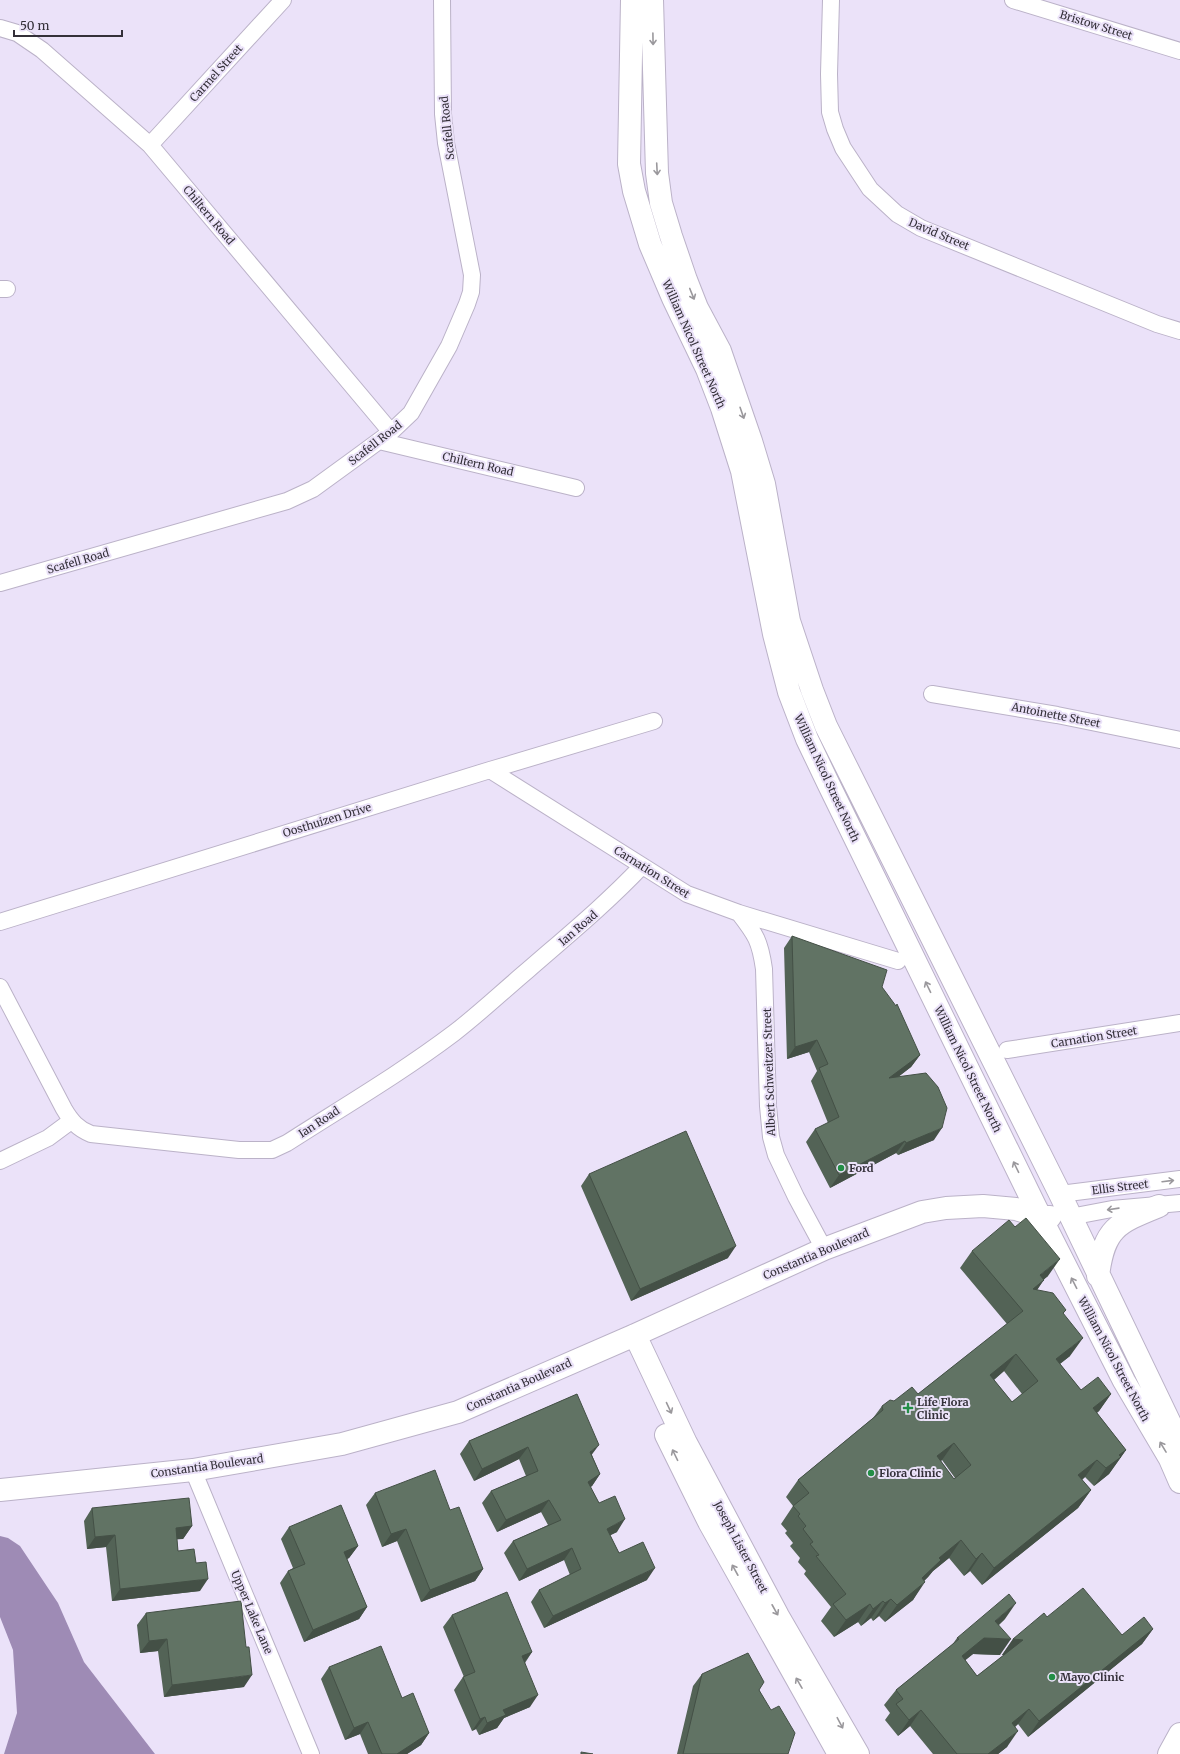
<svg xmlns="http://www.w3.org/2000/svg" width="1180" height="1754" font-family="Merriweather,serif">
	<rect width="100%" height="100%" fill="#ebe2f9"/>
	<path fill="#9e8bb5" d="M 0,1536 L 8,1538 L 20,1546 L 58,1603 L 84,1662 L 155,1754 L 4,1754 L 17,1713 L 13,1650 L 0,1617 Z"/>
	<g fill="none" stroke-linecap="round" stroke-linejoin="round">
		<g stroke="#bbb2c8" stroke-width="18">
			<path id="street" d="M 831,0 L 829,74 L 830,112 L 835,129 L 843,148 L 870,189 L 897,214 L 921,228 L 1157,324 L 1180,331
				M 1013,0 L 1180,51
				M 0,28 L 17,33 L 42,50 L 150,145 L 391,432
				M 150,145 L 283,0
				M 0,289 L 7,289
				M 379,441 L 576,488
				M 0,583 L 287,501 L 313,489 L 357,457 L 391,432 L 411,413 L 449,346 L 467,304 L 471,292 L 472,275 L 446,143 L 443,114 L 442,0
				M 932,694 L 1057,715 L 1180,740
				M 490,770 L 687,894 L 739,913 L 898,961
				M 739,913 C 756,935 760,941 764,969 L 768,1106 L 771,1137 L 776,1155 L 796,1197 L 824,1249
				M 0,922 L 490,770 L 654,721
				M 0,987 L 64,1109 C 71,1121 78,1129 91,1134 L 239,1150 L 272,1150 L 287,1143 C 343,1107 401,1073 454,1033 C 480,1013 503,991 528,970 C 567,936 606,904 642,866
				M 1007,1050 L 1180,1023
				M 0,1161 L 48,1138 L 71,1121
				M 1060,1194 L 1180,1179
				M 1070,1217 L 1112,1209 L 1180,1203
				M 193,1470 L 311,1754"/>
		</g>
		<g stroke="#bbb2c8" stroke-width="24">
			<path id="secondary" d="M 632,0 L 629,164 L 634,191 L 650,244 L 673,298 L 707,369 L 722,408 L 742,471 L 774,634 L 789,692 L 807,739 L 829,785 L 1036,1208 L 1124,1381 L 1170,1459 L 1180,1482
				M 652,0 L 657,173 L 661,203 L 671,236 L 686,280 L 697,308 L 720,351 L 751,441 L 764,484 L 789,621 L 812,690 L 826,726 L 1060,1194 L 1180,1444
				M 1098,1276 C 1104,1228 1117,1223 1159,1206
				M 635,1335 L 686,1443 L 727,1520 L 778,1616 L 858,1754
				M 666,1435 L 709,1522 L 839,1754
				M 0,1490 L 193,1470 L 342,1444 L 458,1412 L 635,1335 L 824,1249 L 922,1212 L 946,1208 L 983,1206 L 1016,1209 L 1041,1217 L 1050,1217
				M 1169,1754 L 1180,1734"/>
		</g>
		<use href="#street" stroke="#fff" stroke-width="16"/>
		<use href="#secondary" stroke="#fff" stroke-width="22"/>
	</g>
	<path fill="#536356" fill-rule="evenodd" d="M 792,936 L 882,987 L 920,1055 L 911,1067 L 898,1077 L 934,1140 L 898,1155 L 896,1153 L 830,1188 L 806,1142 L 815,1129 L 828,1123 L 811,1081 L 817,1071 L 809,1052 L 787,1059 L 784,948 Z
		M 589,1174 L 728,1258 L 631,1301 L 581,1186 Z
		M 972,1251 L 1048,1276 L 1044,1279 L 1037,1290 L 1066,1310 L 1063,1314 L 1070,1356 L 1060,1364 L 1081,1390 L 1111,1394 L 1099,1411 L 1097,1413 L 1126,1450 L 1109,1474 L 1094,1486 L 1085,1477 L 1082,1480 L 1091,1490 L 1078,1508 L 982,1585 L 970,1571 L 964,1576 L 949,1558 L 933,1571 L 928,1577 L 924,1581 L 913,1600 L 885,1622 L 879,1616 L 873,1621 L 871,1618 L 861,1626 L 858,1622 L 834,1637 L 821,1621 L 831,1607 L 804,1574 L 806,1571 L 798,1562 L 800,1558 L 790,1546 L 793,1543 L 785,1533 L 787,1531 L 781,1524 L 793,1506 L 786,1497 L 798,1480 L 873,1418 L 882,1406 L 894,1401 L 918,1394 L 1007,1324 L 960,1268 ZM 1004,1371 L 1022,1394 L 1012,1402 L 994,1380 ZM 942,1460 L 955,1478 L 954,1479 L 941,1461 Z
		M 577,1394 L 592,1455 L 600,1474 L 592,1486 L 590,1487 L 599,1503 L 617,1532 L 610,1535 L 619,1553 L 647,1580 L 544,1628 L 531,1602 L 539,1590 L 570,1575 L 564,1560 L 519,1581 L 504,1553 L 513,1541 L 548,1525 L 541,1512 L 497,1532 L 482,1503 L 491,1491 L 526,1476 L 519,1459 L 474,1481 L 460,1454 L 469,1441 Z
		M 375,1493 L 450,1510 L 483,1569 L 475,1581 L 421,1602 L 397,1541 L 382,1547 L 366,1505 Z
		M 92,1508 L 192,1526 L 183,1539 L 177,1539 L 178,1551 L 196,1563 L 200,1591 L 112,1601 L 106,1547 L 87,1549 L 84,1521 Z
		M 289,1527 L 358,1546 L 349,1558 L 347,1559 L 367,1607 L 359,1619 L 304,1642 L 280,1583 L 288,1571 L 293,1568 L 281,1539 Z
		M 146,1613 L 244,1687 L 164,1697 L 158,1651 L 140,1653 L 137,1625 Z
		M 452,1615 L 532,1652 L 525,1663 L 530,1707 L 504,1718 L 497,1728 L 479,1735 L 476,1729 L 472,1731 L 454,1690 L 463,1677 L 464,1677 L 443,1627 Z
		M 1047,1617 L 1122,1635 L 1153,1629 L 1142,1644 L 1028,1737 L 1018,1724 L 1015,1727 L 1007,1747 L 998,1754 L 933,1754 L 910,1726 L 898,1736 L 885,1720 L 890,1713 L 884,1705 L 896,1690 L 952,1645 L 957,1638 L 1005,1619 L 999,1625 L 1000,1655 L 973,1654 L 965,1660 L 977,1676 L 1004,1655 L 1002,1655 L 1013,1639 Z
		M 329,1667 L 402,1698 L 429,1733 L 421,1745 L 407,1754 L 368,1754 L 360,1734 L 345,1740 L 321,1679 Z
		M 702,1674 L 759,1690 L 788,1754 L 677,1754 L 693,1686 Z"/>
	<path fill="#445046" d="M 817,1040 L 809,1052 L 787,1059 L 795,1047 Z
		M 920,1055 L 911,1067 L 880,1091 L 889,1078 Z
		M 942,1128 L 934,1140 L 898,1155 L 906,1143 Z
		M 905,1141 L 896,1153 L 830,1188 L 839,1175 Z
		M 736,1246 L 728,1258 L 631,1301 L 640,1289 Z
		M 1060,1259 L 1048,1276 L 1028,1293 L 1040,1275 Z
		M 1044,1280 L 1032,1297 L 1033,1289 Z
		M 1083,1338 L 1070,1356 L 1044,1376 L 1056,1359 Z
		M 1016,1354 L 1004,1371 L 978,1393 L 990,1375 Z
		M 1111,1394 L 1099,1411 L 1080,1425 L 1093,1408 Z
		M 954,1443 L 942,1460 L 925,1474 L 937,1456 Z
		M 599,1445 L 590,1457 L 590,1452 Z
		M 528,1447 L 519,1459 L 474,1481 L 482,1469 Z
		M 1126,1450 L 1109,1474 L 1094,1486 L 1106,1468 L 1119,1455 Z
		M 1097,1460 L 1085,1477 L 1066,1492 L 1078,1475 Z
		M 600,1474 L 592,1486 L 579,1495 L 588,1482 Z
		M 1091,1490 L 1078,1508 L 982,1585 L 994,1568 Z
		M 549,1500 L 541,1512 L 497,1532 L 506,1520 Z
		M 625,1519 L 617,1532 L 599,1541 L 607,1529 Z
		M 192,1526 L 183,1539 L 167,1540 L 176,1528 Z
		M 406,1529 L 397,1541 L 382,1547 L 391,1534 Z
		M 115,1535 L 106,1547 L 87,1549 L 95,1537 Z
		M 961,1540 L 949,1558 L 933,1571 L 928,1577 L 910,1595 L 925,1582 L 913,1600 L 885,1622 L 897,1605 L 939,1558 Z
		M 358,1546 L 349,1558 L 336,1564 L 344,1552 Z
		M 572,1548 L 564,1560 L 519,1581 L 527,1569 Z
		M 982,1553 L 970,1571 L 964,1576 L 976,1559 Z
		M 655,1568 L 647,1580 L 544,1628 L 553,1616 Z
		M 483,1569 L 475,1581 L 421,1602 L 430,1590 Z
		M 208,1579 L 200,1591 L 112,1601 L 120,1589 Z
		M 891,1599 L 879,1616 L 873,1621 L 885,1603 Z
		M 883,1601 L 871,1618 L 861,1626 L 873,1609 Z
		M 1016,1603 L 1005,1619 L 984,1637 L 995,1621 Z
		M 870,1604 L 858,1622 L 834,1637 L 846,1620 Z
		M 367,1607 L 359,1619 L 304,1642 L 313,1630 Z
		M 1153,1629 L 1142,1644 L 1028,1737 L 1039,1721 Z
		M 984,1638 L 1011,1639 L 1000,1655 L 973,1654 L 951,1672 L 962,1656 Z
		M 167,1639 L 158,1651 L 140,1653 L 149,1641 Z
		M 1013,1639 L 1023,1640 L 1012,1655 L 1002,1655 Z
		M 532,1652 L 523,1664 L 522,1656 Z
		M 252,1675 L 244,1687 L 164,1697 L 172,1685 Z
		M 538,1695 L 530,1707 L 504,1718 L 497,1728 L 479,1735 L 487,1723 L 503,1710 Z
		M 1029,1709 L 1018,1724 L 1001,1739 L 1012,1723 Z
		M 921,1710 L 910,1726 L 898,1736 L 909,1720 Z
		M 485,1717 L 476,1729 L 472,1731 L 480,1719 Z
		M 368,1722 L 360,1734 L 345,1740 L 354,1728 Z
		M 1018,1731 L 1007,1747 L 998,1754 L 988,1754 Z
		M 429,1733 L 421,1745 L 407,1754 L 397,1754 Z"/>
	<path fill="#617364" stroke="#445046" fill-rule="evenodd" d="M 792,936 L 887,970 L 882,987 L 896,1006 L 897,1004 L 920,1055 L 889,1078 L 926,1073 L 938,1087 L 947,1108 L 942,1128 L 906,1143 L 905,1141 L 839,1175 L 815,1129 L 839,1117 L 819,1068 L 828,1064 L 817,1040 L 795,1047 Z
		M 686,1131 L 736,1246 L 640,1289 L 589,1174 Z
		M 1026,1218 L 1060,1259 L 1040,1275 L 1044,1280 L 1033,1289 L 1053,1293 L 1066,1310 L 1063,1313 L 1083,1338 L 1056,1359 L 1081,1390 L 1098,1377 L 1111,1394 L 1093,1408 L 1126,1450 L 1119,1455 L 1121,1457 L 1106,1468 L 1097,1460 L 1078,1475 L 1091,1490 L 994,1568 L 982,1553 L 976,1559 L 961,1540 L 939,1558 L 941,1560 L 922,1578 L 925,1582 L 897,1605 L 891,1599 L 885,1603 L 883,1601 L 873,1609 L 870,1604 L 846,1620 L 833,1604 L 846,1594 L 816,1556 L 819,1555 L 810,1544 L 813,1542 L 803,1529 L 806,1526 L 798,1516 L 800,1514 L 793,1506 L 809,1493 L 798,1480 L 883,1410 L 882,1406 L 890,1400 L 894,1401 L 912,1387 L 918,1394 L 1023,1311 L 972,1251 L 1009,1220 L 1015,1227 ZM 1016,1354 L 1038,1381 L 1012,1402 L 990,1375 ZM 954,1443 L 971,1465 L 954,1479 L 937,1456 Z
		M 577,1394 L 599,1445 L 590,1452 L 600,1474 L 588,1482 L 599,1503 L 615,1496 L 625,1519 L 607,1529 L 619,1553 L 643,1542 L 655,1568 L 553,1616 L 539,1590 L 581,1569 L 572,1548 L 527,1569 L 513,1541 L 561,1520 L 549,1500 L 506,1520 L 491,1491 L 538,1471 L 528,1447 L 482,1469 L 469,1441 Z
		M 435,1470 L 450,1510 L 459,1507 L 483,1569 L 430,1590 L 406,1529 L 391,1534 L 375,1493 Z
		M 189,1498 L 192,1526 L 176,1528 L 178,1551 L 194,1549 L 196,1563 L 206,1562 L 208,1579 L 120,1589 L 115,1535 L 95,1537 L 92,1508 Z
		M 341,1505 L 358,1546 L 344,1552 L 367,1607 L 313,1630 L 288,1571 L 305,1564 L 289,1527 Z
		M 1083,1588 L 1122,1635 L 1144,1617 L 1153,1629 L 1039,1721 L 1029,1709 L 1012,1723 L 1018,1731 L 988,1754 L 957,1754 L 921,1710 L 909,1720 L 896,1704 L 903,1699 L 896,1690 L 959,1639 L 957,1638 L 1009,1594 L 1016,1603 L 995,1621 L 1011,1639 L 984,1638 L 962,1656 L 977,1676 L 1023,1640 L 1013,1639 L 1044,1613 L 1047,1617 Z
		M 507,1592 L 532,1652 L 522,1656 L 538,1695 L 503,1710 L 506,1715 L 487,1723 L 485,1717 L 480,1719 L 463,1677 L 475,1672 L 452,1615 Z
		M 241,1601 L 246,1647 L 249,1647 L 252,1675 L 172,1685 L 167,1639 L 149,1641 L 146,1613 Z
		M 381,1646 L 402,1698 L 413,1693 L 429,1733 L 397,1754 L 382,1754 L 381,1752 L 368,1722 L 354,1728 L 329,1667 Z
		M 748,1653 L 764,1682 L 759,1690 L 771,1710 L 779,1706 L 795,1733 L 788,1754 L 683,1754 L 702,1674 Z
		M 581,1752 L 593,1754 L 581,1754 Z"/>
	<defs><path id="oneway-shaft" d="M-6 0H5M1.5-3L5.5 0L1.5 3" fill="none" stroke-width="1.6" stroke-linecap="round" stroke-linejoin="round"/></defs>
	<g stroke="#9a989c">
		<use href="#oneway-shaft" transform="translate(653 39) rotate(89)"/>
		<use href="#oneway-shaft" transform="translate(657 169) rotate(87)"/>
		<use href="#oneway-shaft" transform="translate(692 294) rotate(68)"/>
		<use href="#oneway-shaft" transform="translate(742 413) rotate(71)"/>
		<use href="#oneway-shaft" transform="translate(928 987) rotate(-116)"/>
		<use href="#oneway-shaft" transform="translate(1016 1167) rotate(-116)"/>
		<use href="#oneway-shaft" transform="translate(1168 1181) rotate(-7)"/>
		<use href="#oneway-shaft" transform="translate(1113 1209) rotate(172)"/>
		<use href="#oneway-shaft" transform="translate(1074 1283) rotate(-117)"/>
		<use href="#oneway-shaft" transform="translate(669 1408) rotate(65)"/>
		<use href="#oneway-shaft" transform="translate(1163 1447) rotate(-121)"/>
		<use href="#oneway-shaft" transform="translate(675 1455) rotate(-116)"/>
		<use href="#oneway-shaft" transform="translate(735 1570) rotate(-119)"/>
		<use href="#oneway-shaft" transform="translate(775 1610) rotate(61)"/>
		<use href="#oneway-shaft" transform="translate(799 1683) rotate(-120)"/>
		<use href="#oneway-shaft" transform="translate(840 1723) rotate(62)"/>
	</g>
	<g fill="#238e46" stroke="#ebe2f9" stroke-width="1.5">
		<circle cx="841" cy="1168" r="4"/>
		<path d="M906 1402h4v4h4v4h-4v4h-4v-4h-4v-4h4z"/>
		<circle cx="871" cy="1473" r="4"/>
		<circle cx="1052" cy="1677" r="4"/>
	</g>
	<g text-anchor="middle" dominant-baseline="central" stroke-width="4" stroke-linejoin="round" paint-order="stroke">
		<g font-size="11" fill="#343039" stroke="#ebe2f9">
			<text transform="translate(1096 25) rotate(17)">Bristow Street</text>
			<text transform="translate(216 73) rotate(-48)">Carmel Street</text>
			<text transform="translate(447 128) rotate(-96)">Scafell Road</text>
			<text transform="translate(209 215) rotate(50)">Chiltern Road</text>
			<text transform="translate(939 234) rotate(23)">David Street</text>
			<text transform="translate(694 344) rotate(66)">William Nicol Street North</text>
			<text transform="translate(375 443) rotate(-38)">Scafell Road</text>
			<text transform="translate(478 464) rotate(13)">Chiltern Road</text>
			<text transform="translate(78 561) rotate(-16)">Scafell Road</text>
			<text transform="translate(1056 715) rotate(11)">Antoinette Street</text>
			<text transform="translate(827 778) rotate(65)">William Nicol Street North</text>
			<text transform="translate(327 820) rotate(-17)">Oosthuizen Drive</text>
			<text transform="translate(652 872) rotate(32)">Carnation Street</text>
			<text transform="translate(578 928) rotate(-41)">Ian Road</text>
			<text transform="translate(1094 1037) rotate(-9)">Carnation Street</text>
			<text transform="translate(968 1069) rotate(64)">William Nicol Street North</text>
			<text transform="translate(769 1072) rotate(-92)">Albert Schweitzer Street</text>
			<text transform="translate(319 1122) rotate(-33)">Ian Road</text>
			<text transform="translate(1120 1187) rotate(-7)">Ellis Street</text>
			<text transform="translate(816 1254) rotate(-23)">Constantia Boulevard</text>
			<text transform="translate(1114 1359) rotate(62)">William Nicol Street North</text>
			<text transform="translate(519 1385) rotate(-24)">Constantia Boulevard</text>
			<text transform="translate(207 1466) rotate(-8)">Constantia Boulevard</text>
			<text transform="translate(741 1547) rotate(62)">Joseph Lister Street</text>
			<text transform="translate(252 1612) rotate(67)">Upper Lake Lane</text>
		</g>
		<g font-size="11" font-weight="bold" fill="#343039" stroke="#ebe2f9" text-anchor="start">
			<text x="849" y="1168">Ford</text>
			<text x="917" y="1402">Life Flora<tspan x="917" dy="13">Clinic</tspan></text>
			<text x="879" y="1473">Flora Clinic</text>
			<text x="1060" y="1677">Mayo Clinic</text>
		</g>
	</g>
	<path d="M14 30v6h108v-6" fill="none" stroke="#343039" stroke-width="2"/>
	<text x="20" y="30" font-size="12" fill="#343039" stroke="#ebe2f9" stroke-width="3" paint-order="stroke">50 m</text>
</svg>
